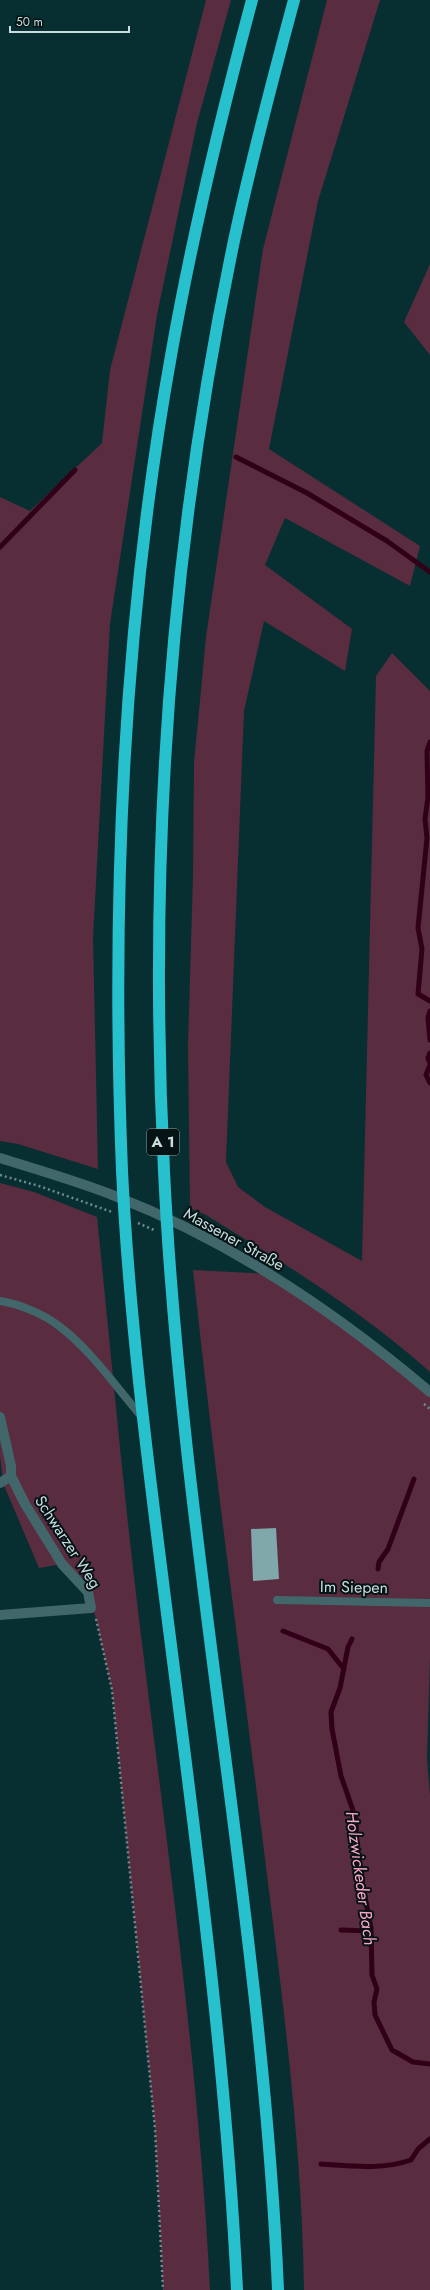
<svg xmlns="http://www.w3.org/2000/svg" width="430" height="2290" font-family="Jost,sans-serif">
	<rect width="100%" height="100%" fill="#072e31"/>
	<path fill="#5a2c3f" d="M 206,0 L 231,0 L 197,123 L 157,315 L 110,624 L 93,938 L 98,1169 L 18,1144 L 0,1141 L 0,497 L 30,511 L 102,443 L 110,370 Z
		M 327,0 L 380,0 L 318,201 L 269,449 L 420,546 L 410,586 L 285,518 L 265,565 L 352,629 L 345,671 L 264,621 L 244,711 L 226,1162 L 238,1187 L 265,1207 L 362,1261 L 376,676 L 392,653 L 430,691 L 430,1372 C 362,1311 284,1263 206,1215 L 190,1208 L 188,1046 L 193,876 L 194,763 L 206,637 L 263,249 Z
		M 430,264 L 430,355 L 404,322 Z
		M 0,1183 L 34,1192 L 97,1217 C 111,1353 123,1490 140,1627 C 167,1847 199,2068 210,2290 L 163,2290 L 155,2129 L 112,1690 L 95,1615 L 91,1608 L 88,1592 L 62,1564 L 39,1568 L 3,1483 L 0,1456 Z
		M 193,1270 L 268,1274 L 430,1392 L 430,1657 L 427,1759 L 430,1796 L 430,2290 L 304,2290 C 302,2146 283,2002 265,1859 C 241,1663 214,1467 193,1270 Z"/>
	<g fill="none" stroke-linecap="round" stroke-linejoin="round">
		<path stroke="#310018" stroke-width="5" d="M 236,457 L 307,493 L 387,541 L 430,572
			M 0,547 L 75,470
			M 430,742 L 427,751 L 428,797 L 425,819 L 427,838 L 418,928 L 422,949 L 418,994 L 430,1001
			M 430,1011 L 428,1018 L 430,1040
			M 430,1053 L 428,1058 L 430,1063
			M 430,1065 L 426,1075 L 430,1083
			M 378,1569 L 379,1562 L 388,1549 L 414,1479
			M 283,1631 L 328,1649 L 344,1669
			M 352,1639 L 348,1647 L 340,1688 L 331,1712 L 332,1729 L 341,1776 L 356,1819 L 357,1855 L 371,1928 L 372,1975 L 377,1989 L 374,2002 L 375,2015 L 392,2050 L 413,2062 L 430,2064
			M 341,1930 L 371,1931
			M 321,2164 C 351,2166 382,2170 411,2160 L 418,2149 L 430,2139"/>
	</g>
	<path fill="#80a7aa" d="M 276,1528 L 279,1579 L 253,1581 L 251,1529 Z"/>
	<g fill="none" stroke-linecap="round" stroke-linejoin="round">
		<path stroke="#6e8b8d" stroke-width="2.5" stroke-dasharray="2 3" stroke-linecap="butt" d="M 0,1175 L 39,1186 L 112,1212
			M 138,1223 L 154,1230
			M 424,1404 L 430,1409
			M 96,1619 L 112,1690 L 155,2129 L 163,2290"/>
		<path stroke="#42676a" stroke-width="8" d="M 0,1301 C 19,1304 44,1314 59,1326 C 90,1349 117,1388 142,1417
			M 277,1600 L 430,1603"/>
		<path stroke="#42676a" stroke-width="10" d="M 0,1417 L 11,1466 L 11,1476 L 25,1504 L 62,1564 L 88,1592 L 91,1608 L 0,1615
			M 0,1483 L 11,1476"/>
		<path stroke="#42676a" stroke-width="10" d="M 0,1158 C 38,1170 77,1181 115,1196 C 230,1241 336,1312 430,1392"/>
		<path stroke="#27c0cd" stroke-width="12" d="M 237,2290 C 226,2058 194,1828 165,1598 C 147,1456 129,1314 122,1171 C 111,897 123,621 172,350 C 193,232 221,116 252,0
			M 278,2290 C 262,1915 182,1546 164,1171 C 148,858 170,543 235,236 C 252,157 273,78 294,0"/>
	</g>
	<g text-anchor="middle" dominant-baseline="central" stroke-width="4" stroke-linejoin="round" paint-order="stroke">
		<rect fill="#051315" stroke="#8ea0a2" stroke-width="1" x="147" y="1129" width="32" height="26" rx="3"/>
		<g font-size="15" font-weight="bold" fill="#c9dddf">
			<text x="163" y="1142">A 1</text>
		</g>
		<g font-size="16" fill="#c9dddf" stroke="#051315">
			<text transform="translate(234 1239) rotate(29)">Massener Straße</text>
			<text transform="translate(68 1542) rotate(57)">Schwarzer Weg</text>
			<text transform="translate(354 1587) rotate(1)">Im Siepen</text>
		</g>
		<g font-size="17" font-style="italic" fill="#fda7c7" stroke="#051315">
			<text transform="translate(361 1878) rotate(82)">Holzwickeder Bach</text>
		</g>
	</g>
	<path d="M10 26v6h119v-6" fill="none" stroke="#c9dddf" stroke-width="2"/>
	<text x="16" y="26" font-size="12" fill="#c9dddf" stroke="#051315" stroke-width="3" paint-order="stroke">50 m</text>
</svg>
